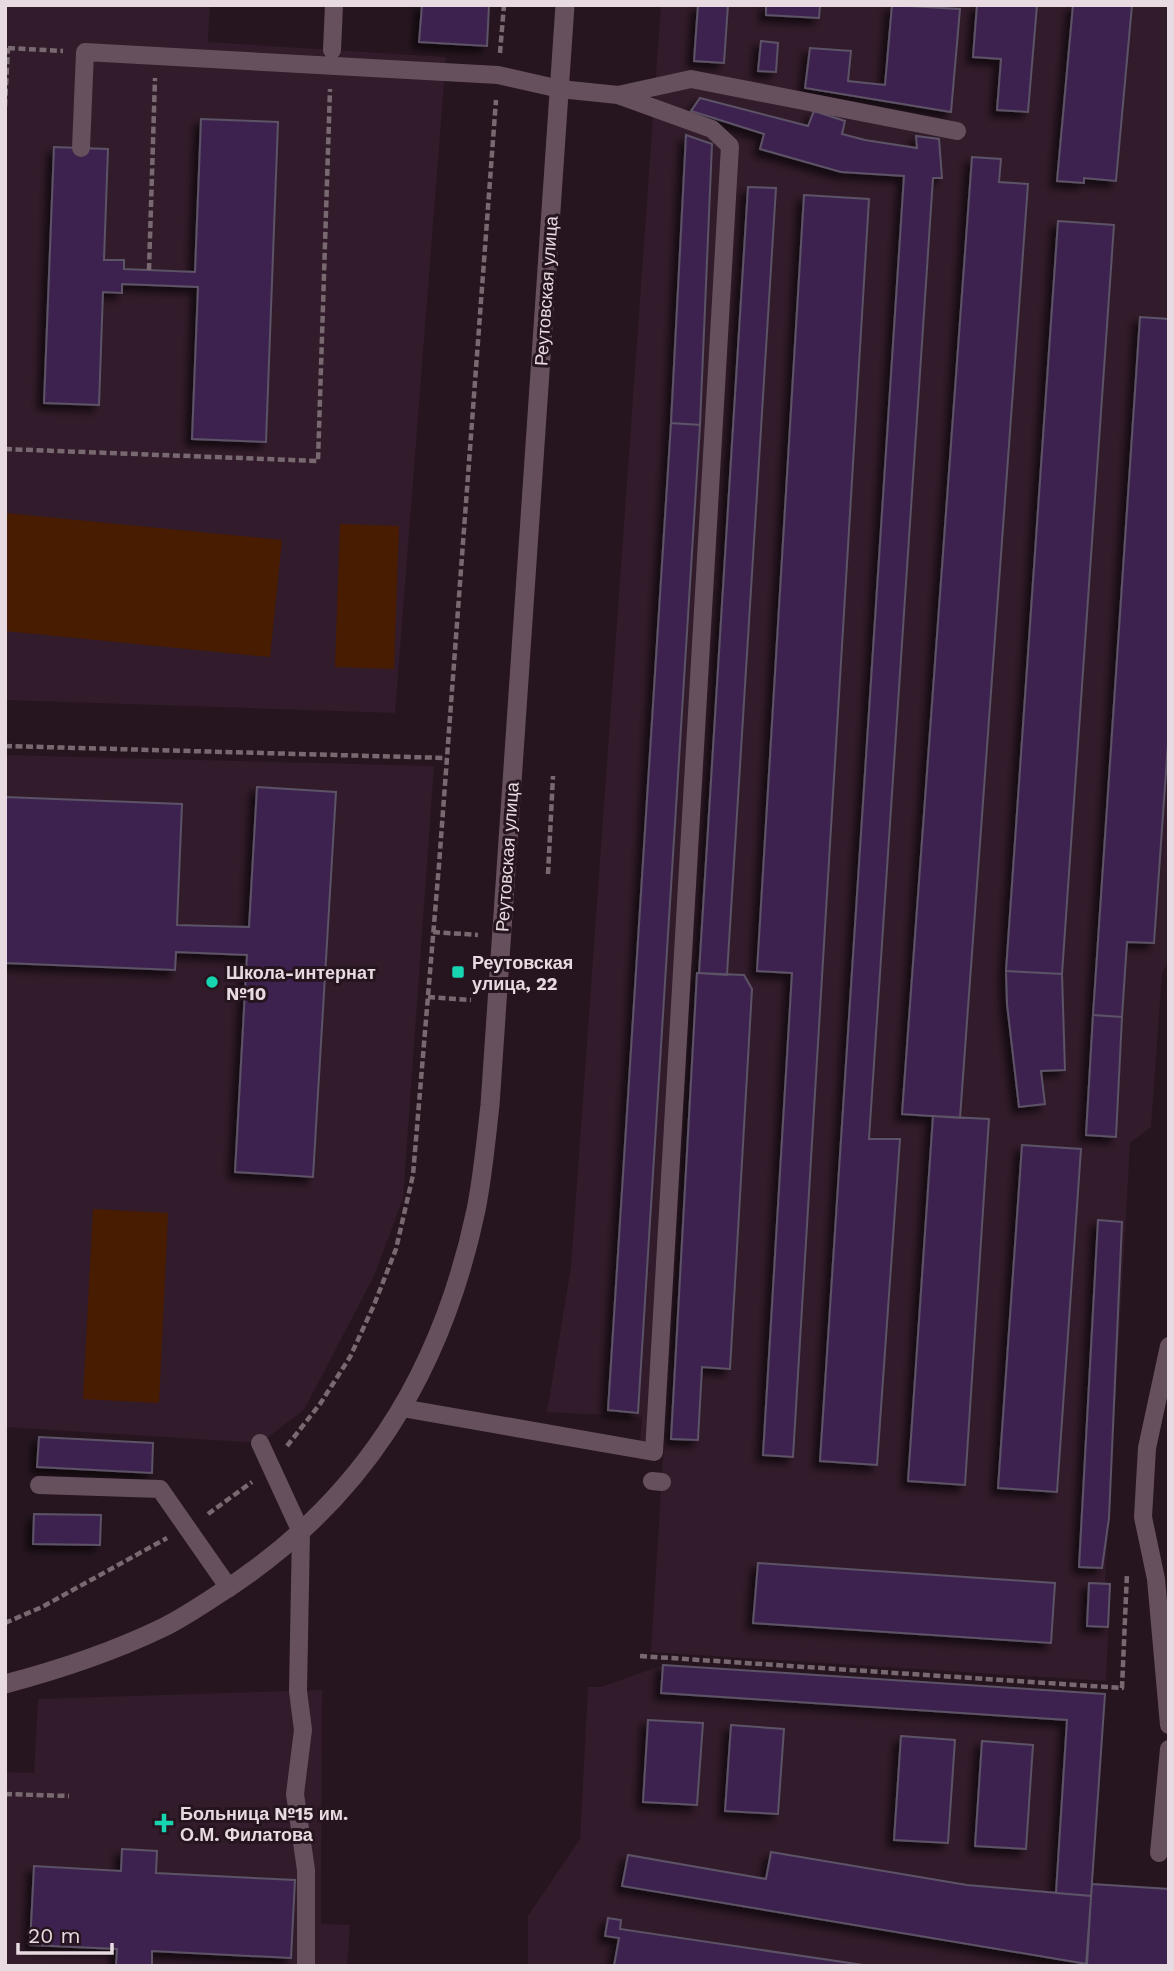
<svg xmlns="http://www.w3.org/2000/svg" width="1174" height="1971" font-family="'Work Sans',sans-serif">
	<defs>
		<filter id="shadow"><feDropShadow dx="-6" dy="6" stdDeviation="3.5" flood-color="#0009"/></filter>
	</defs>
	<rect width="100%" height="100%" fill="#26151f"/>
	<path fill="#321b2a" d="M 5,5 L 210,5 L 208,42 L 446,57 L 395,713 L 5,700 Z
		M 661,5 L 1169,5 L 1169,959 L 1162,974 L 1151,1127 L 1130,1143 L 1105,1583 L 1110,1584 L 1106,1681 L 651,1652 L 664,1444 L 640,1443 L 642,1417 L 547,1412 L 571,1267 Z
		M 5,755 L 434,766 L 403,1199 L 374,1276 L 304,1410 L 260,1443 L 5,1427 Z
		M 663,1665 L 1105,1694 L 1086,1966 L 528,1966 L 528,1916 L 580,1839 L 588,1687 L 601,1687 Z
		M 322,1690 L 321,1924 L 350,1925 L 347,1966 L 5,1966 L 5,1772 L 34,1773 L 38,1699 Z"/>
	<path fill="#481c00" d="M 5,513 L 282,540 L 270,657 L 5,631 Z
		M 340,524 L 399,526 L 394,669 L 335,667 Z
		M 93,1209 L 168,1213 L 159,1403 L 83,1399 Z"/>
	<path fill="#3d244f" stroke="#5d5266" stroke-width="2" filter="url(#shadow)" d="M 422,5 L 489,5 L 487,46 L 419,42 Z
		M 698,5 L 728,5 L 724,63 L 694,61 Z
		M 766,5 L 820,5 L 819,18 L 766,15 Z
		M 892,5 L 960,9 L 951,112 L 805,88 L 810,48 L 851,51 L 848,81 L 885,85 Z
		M 977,5 L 1037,5 L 1028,112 L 997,110 L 1001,59 L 973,57 Z
		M 1073,5 L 1132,5 L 1116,181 L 1084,178 L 1084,183 L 1057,181 Z
		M 761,41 L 778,43 L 776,72 L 758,71 Z
		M 700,98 L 808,126 L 814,111 L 845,121 L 842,134 L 865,140 L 917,148 L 916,136 L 939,139 L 942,178 L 933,178 L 869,1139 L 900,1139 L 877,1465 L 820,1461 L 904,176 L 841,172 L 760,149 L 764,134 L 691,111 Z
		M 201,119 L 278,122 L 266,442 L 192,439 L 198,287 L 122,284 L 122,293 L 103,292 L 99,405 L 44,403 L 54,147 L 108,149 L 104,260 L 124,260 L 124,269 L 195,272 Z
		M 686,135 L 712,144 L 700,425 L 671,423 Z
		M 972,157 L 1001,159 L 999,182 L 1028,184 L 960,1118 L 902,1114 Z
		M 748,187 L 776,188 L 727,975 L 699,973 Z
		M 804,195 L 869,199 L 793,1457 L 763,1455 L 792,973 L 757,971 Z
		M 1058,221 L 1114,225 L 1062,974 L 1006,971 Z
		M 1140,317 L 1169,319 L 1169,729 L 1154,943 L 1127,942 L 1122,1017 L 1093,1015 Z
		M 671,423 L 700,425 L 638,1413 L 608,1410 Z
		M 257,787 L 336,792 L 313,1177 L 235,1172 L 247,955 L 176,952 L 175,970 L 5,963 L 5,797 L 182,804 L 177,925 L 249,927 Z
		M 1006,971 L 1062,974 L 1065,1070 L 1041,1071 L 1045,1104 L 1019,1107 L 1007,1004 Z
		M 697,973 L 744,975 L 752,989 L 730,1369 L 702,1367 L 698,1440 L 671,1439 Z
		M 1093,1015 L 1122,1017 L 1116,1137 L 1086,1135 Z
		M 933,1116 L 989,1119 L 965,1485 L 908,1481 Z
		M 1022,1145 L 1081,1149 L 1057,1492 L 998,1488 Z
		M 1098,1220 L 1122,1222 L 1109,1518 L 1102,1568 L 1079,1567 Z
		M 39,1437 L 153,1443 L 152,1473 L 37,1467 Z
		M 34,1514 L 101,1515 L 100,1545 L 33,1544 Z
		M 758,1563 L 1055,1583 L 1051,1643 L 753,1623 Z
		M 1089,1583 L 1110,1584 L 1108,1627 L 1087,1626 Z
		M 663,1665 L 1105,1694 L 1091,1896 L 1056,1893 L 1067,1720 L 661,1693 Z
		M 648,1720 L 703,1723 L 697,1805 L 643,1802 Z
		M 731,1725 L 784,1729 L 778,1814 L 725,1811 Z
		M 901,1736 L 955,1740 L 948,1843 L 894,1840 Z
		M 982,1741 L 1033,1745 L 1026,1849 L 975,1846 Z
		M 122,1849 L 157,1851 L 156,1873 L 295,1880 L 291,1958 L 152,1951 L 152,1966 L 116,1966 L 117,1949 L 30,1945 L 34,1866 L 121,1871 Z
		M 771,1852 L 967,1885 L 1091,1896 L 1087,1964 L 622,1886 L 628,1855 L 766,1879 Z
		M 1092,1884 L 1169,1889 L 1169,1966 L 1086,1966 Z
		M 608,1918 L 621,1920 L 620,1929 L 870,1966 L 614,1966 L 619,1938 L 605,1936 Z"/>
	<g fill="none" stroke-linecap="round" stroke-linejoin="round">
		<path stroke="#786971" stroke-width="4.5" stroke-dasharray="7 3.5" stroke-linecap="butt" d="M 8,48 L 63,51
			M 500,53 L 504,5
			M 5,106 L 8,48
			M 149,270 L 155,78
			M 5,449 L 318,461 L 330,89
			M 5,746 L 446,758
			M 548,874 L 553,776
			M 433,932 L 478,935
			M 428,997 L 471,1000
			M 287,1446 L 320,1404 L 350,1357 L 374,1305 L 396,1249 L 413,1175 L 439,865 L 496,100
			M 208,1514 L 252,1482
			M 5,1623 L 42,1607 L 167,1538
			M 640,1656 L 1122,1688 L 1127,1573
			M 5,1794 L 69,1796"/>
		<path stroke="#66505d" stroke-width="18" d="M 332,50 L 334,5
			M 81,148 L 85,52 L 498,75 L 560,89 L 618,95 L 691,79 L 957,131
			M 1169,1346 L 1147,1448 L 1143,1517 L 1156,1579 L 1169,1725
			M 402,1408 L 654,1452 L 730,146 L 712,129 L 618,95
			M 260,1443 L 301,1532 L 298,1691 L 303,1730 L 295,1794 L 306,1870 L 306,1966
			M 652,1481 L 662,1482
			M 39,1485 L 160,1489 L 229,1588
			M 1159,1853 L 1169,1749"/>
		<path stroke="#66505d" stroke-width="19" d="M 5,1684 C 58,1670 110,1653 160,1629 C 179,1620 197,1608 214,1597 C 360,1506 441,1376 476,1210 C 483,1175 486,1140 490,1105 L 565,5"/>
	</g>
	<g fill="#18d5b2" stroke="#26151f" stroke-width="2.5">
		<rect x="451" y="965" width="14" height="14" rx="3.5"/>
		<circle cx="212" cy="982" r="7"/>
		<path d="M160.5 1812.5h7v7h7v7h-7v7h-7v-7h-7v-7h7z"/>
	</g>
	<g text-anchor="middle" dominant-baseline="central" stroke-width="6" stroke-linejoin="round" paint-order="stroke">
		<g font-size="18" fill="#e7dae1" stroke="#26151f">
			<text transform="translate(546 291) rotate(-86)">Реутовская улица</text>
			<text transform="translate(507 857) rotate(-86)">Реутовская улица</text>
		</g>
		<g font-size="18" font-weight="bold" fill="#e7dae1" stroke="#26151f" text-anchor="start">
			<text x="472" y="962">Реутовская<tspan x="472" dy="21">улица, 22</tspan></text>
			<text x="226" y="972">Школа-интернат<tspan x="226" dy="21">№10</tspan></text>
			<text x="180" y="1813">Больница №15 им.<tspan x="180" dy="21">О.М. Филатова</tspan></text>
		</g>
	</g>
	<rect width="1174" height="1971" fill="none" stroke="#e7dae1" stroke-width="14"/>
	<path d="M18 1943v10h94v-10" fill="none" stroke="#e7dae1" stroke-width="3.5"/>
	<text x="28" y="1943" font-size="21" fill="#e7dae1" stroke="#26151f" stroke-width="5" paint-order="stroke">20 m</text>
</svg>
